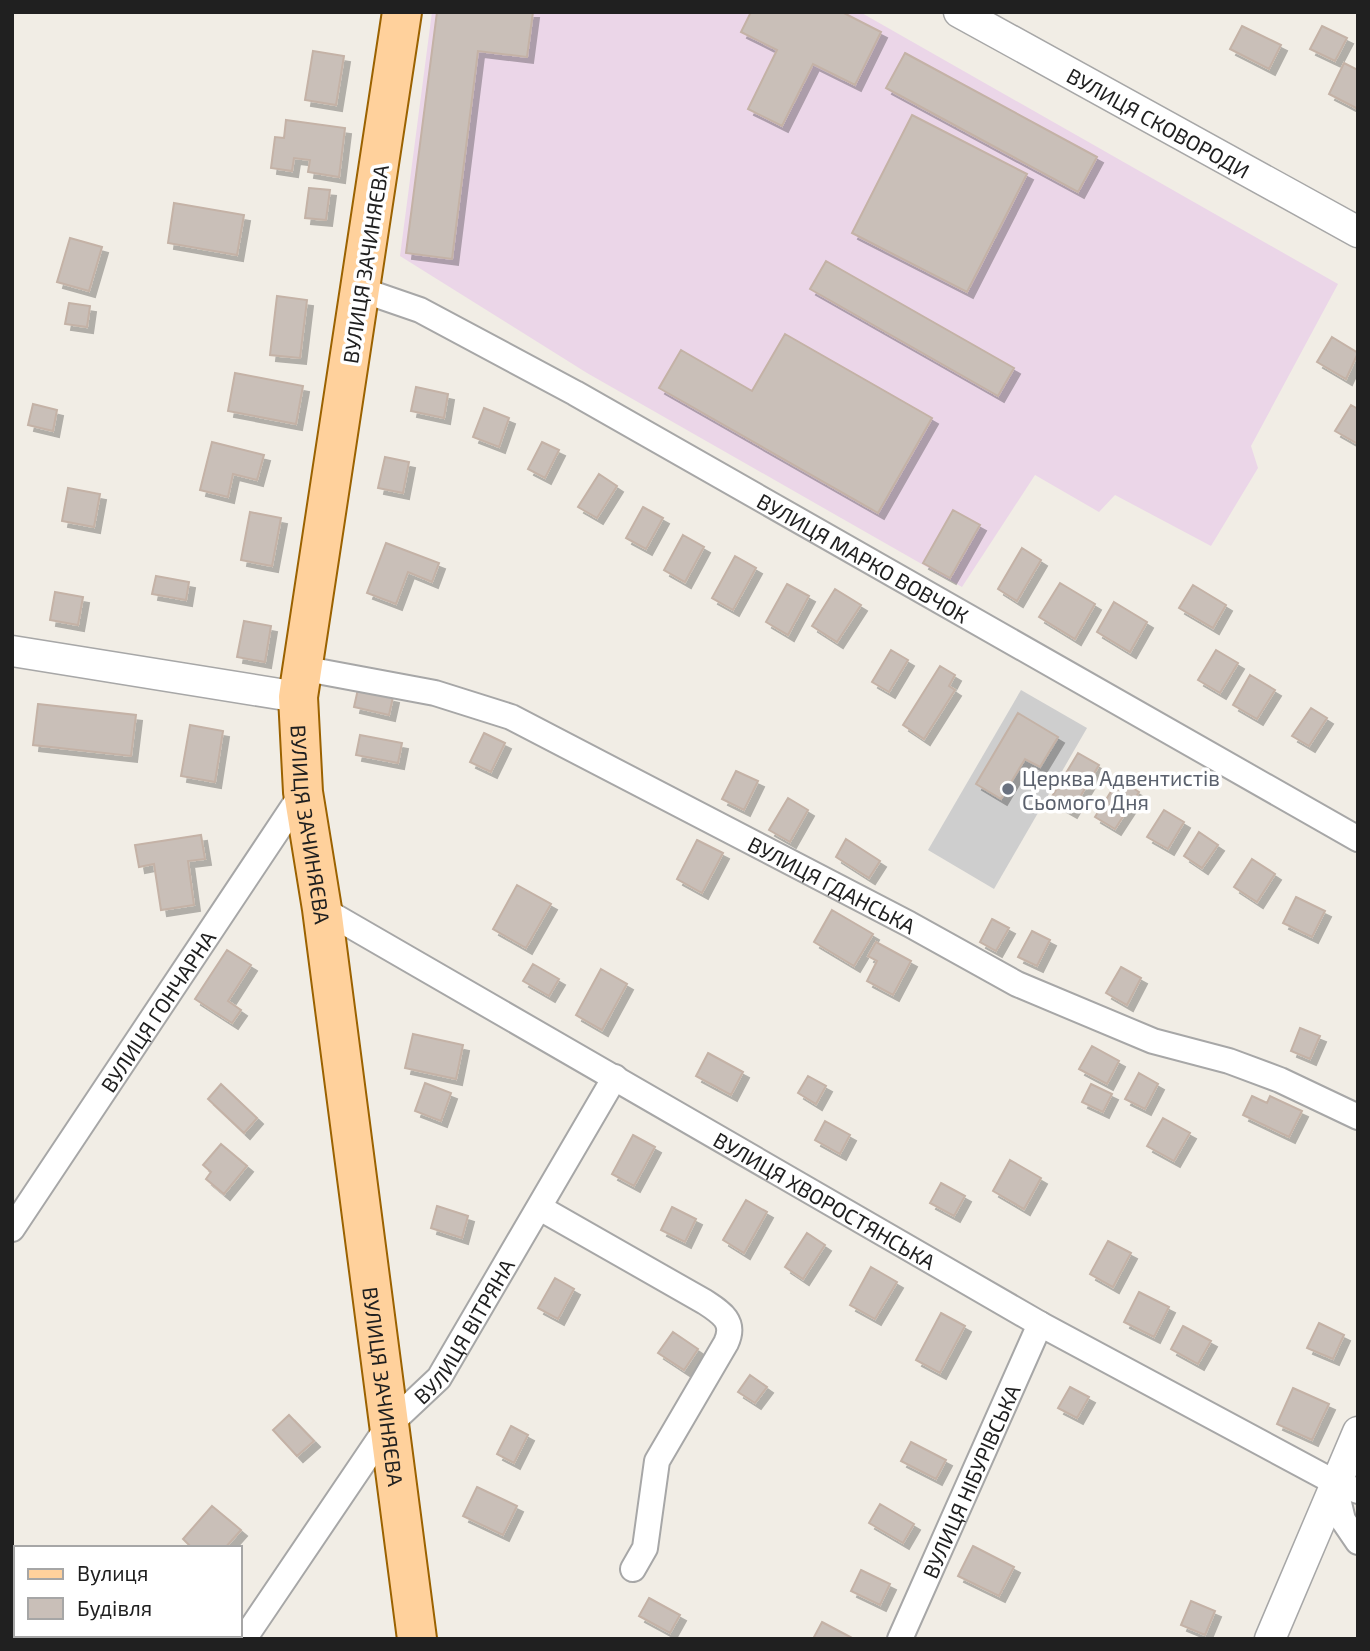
<svg xmlns="http://www.w3.org/2000/svg" width="1370" height="1651" font-family="'Exo 2',sans-serif">
	<defs>
		<filter id="shadow"><feDropShadow dx="6" dy="6" stdDeviation="0" flood-color="#0004"/></filter>
	</defs>
	<rect width="100%" height="100%" fill="#f1ede5"/>
	<path fill="#ebd6e8" d="M 432,12 L 860,12 L 1338,284 L 1251,446 L 1258,468 L 1211,546 L 1115,495 L 1099,512 L 1035,475 L 962,587 L 587,373 L 400,256 Z"/>
	<path fill="#cecece" d="M 1021,690 L 1087,728 L 994,889 L 928,850 Z"/>
	<path fill="#c9bfb8" stroke="#c4b2a6" stroke-width="2" filter="url(#shadow)" d="M 437,12 L 533,12 L 527,57 L 478,51 L 452,259 L 406,253 Z
		M 751,12 L 842,12 L 881,32 L 855,85 L 813,64 L 782,126 L 748,109 L 777,50 L 741,32 Z
		M 1242,26 L 1281,45 L 1269,69 L 1230,49 Z
		M 1322,26 L 1347,38 L 1335,61 L 1310,49 Z
		M 313,51 L 344,56 L 336,105 L 305,100 Z
		M 905,53 L 1097,157 L 1078,192 L 886,88 Z
		M 1344,63 L 1358,70 L 1358,109 L 1329,94 Z
		M 912,115 L 1027,174 L 967,292 L 852,233 Z
		M 286,120 L 345,128 L 339,177 L 308,172 L 310,160 L 294,158 L 292,171 L 271,168 L 275,137 L 284,138 Z
		M 309,188 L 330,190 L 326,220 L 305,218 Z
		M 174,203 L 244,215 L 237,255 L 168,243 Z
		M 70,238 L 102,247 L 89,291 L 57,282 Z
		M 826,261 L 1014,368 L 998,396 L 810,289 Z
		M 277,296 L 307,300 L 300,358 L 270,355 Z
		M 69,303 L 90,306 L 87,327 L 65,324 Z
		M 785,334 L 932,418 L 878,513 L 659,388 L 681,350 L 752,391 Z
		M 1332,337 L 1358,353 L 1346,379 L 1317,362 Z
		M 235,373 L 303,386 L 296,424 L 228,411 Z
		M 416,387 L 448,394 L 444,418 L 411,411 Z
		M 33,404 L 57,410 L 53,431 L 28,425 Z
		M 1351,405 L 1358,409 L 1358,444 L 1335,431 Z
		M 484,408 L 509,418 L 499,447 L 473,437 Z
		M 212,442 L 264,455 L 257,480 L 233,474 L 228,497 L 200,490 Z
		M 542,442 L 559,450 L 545,478 L 528,469 Z
		M 385,457 L 409,462 L 403,493 L 378,488 Z
		M 599,474 L 617,486 L 597,518 L 578,507 Z
		M 68,488 L 100,494 L 94,527 L 62,521 Z
		M 643,507 L 663,518 L 646,549 L 626,538 Z
		M 953,510 L 980,525 L 950,578 L 923,563 Z
		M 250,512 L 281,518 L 272,566 L 241,560 Z
		M 683,535 L 704,547 L 685,582 L 664,570 Z
		M 386,543 L 439,563 L 432,582 L 408,572 L 396,604 L 367,593 Z
		M 1022,548 L 1041,560 L 1017,601 L 998,589 Z
		M 735,556 L 756,568 L 733,610 L 712,598 Z
		M 156,576 L 189,582 L 186,600 L 152,594 Z
		M 1060,583 L 1095,604 L 1075,639 L 1039,617 Z
		M 787,584 L 809,596 L 788,635 L 766,622 Z
		M 1193,585 L 1226,605 L 1213,628 L 1179,608 Z
		M 835,589 L 861,605 L 837,642 L 812,626 Z
		M 55,592 L 83,597 L 78,625 L 50,620 Z
		M 1114,602 L 1147,622 L 1130,652 L 1097,632 Z
		M 244,621 L 271,626 L 265,662 L 237,657 Z
		M 891,650 L 908,660 L 889,692 L 872,682 Z
		M 1216,650 L 1238,663 L 1220,693 L 1198,680 Z
		M 940,666 L 955,675 L 949,686 L 955,690 L 924,739 L 903,725 Z
		M 1250,675 L 1275,690 L 1257,719 L 1233,705 Z
		M 358,689 L 393,697 L 389,715 L 354,707 Z
		M 38,704 L 136,715 L 131,756 L 33,745 Z
		M 1311,708 L 1327,718 L 1309,746 L 1292,736 Z
		M 1018,713 L 1058,737 L 1040,767 L 1025,759 L 1001,799 L 976,784 Z
		M 190,725 L 223,731 L 215,782 L 181,776 Z
		M 484,733 L 505,743 L 491,772 L 470,762 Z
		M 360,735 L 402,743 L 398,763 L 356,755 Z
		M 1078,753 L 1099,765 L 1071,812 L 1050,800 Z
		M 736,771 L 758,781 L 744,810 L 722,799 Z
		M 1119,779 L 1139,792 L 1115,829 L 1095,817 Z
		M 788,798 L 808,810 L 790,842 L 769,830 Z
		M 1164,810 L 1184,822 L 1168,849 L 1147,837 Z
		M 1199,832 L 1218,845 L 1202,868 L 1184,856 Z
		M 201,835 L 205,859 L 188,861 L 194,905 L 161,910 L 154,864 L 139,867 L 135,845 Z
		M 846,839 L 880,861 L 869,878 L 836,857 Z
		M 697,840 L 723,853 L 702,893 L 677,879 Z
		M 1252,859 L 1275,874 L 1257,902 L 1234,887 Z
		M 517,885 L 551,904 L 526,948 L 493,929 Z
		M 1296,897 L 1325,911 L 1312,937 L 1283,923 Z
		M 832,910 L 873,934 L 854,966 L 814,942 Z
		M 992,919 L 1009,928 L 996,951 L 980,942 Z
		M 1032,931 L 1050,940 L 1037,966 L 1018,957 Z
		M 876,942 L 911,961 L 893,995 L 867,981 L 877,961 L 868,956 Z
		M 227,950 L 251,965 L 228,1001 L 241,1010 L 232,1023 L 195,999 Z
		M 533,964 L 559,979 L 549,996 L 523,981 Z
		M 1121,967 L 1141,978 L 1127,1005 L 1106,993 Z
		M 601,969 L 627,984 L 602,1030 L 576,1015 Z
		M 1300,1028 L 1320,1036 L 1310,1059 L 1291,1051 Z
		M 413,1034 L 463,1045 L 456,1079 L 405,1068 Z
		M 1092,1046 L 1119,1061 L 1107,1084 L 1079,1069 Z
		M 708,1053 L 743,1072 L 731,1095 L 696,1076 Z
		M 1139,1073 L 1158,1084 L 1145,1109 L 1125,1099 Z
		M 808,1076 L 826,1086 L 816,1104 L 798,1093 Z
		M 425,1083 L 451,1093 L 441,1121 L 415,1111 Z
		M 221,1084 L 257,1118 L 244,1133 L 208,1099 Z
		M 1091,1084 L 1112,1094 L 1103,1112 L 1082,1102 Z
		M 1252,1096 L 1267,1103 L 1270,1096 L 1302,1111 L 1289,1137 L 1243,1115 Z
		M 1163,1118 L 1190,1133 L 1174,1161 L 1147,1146 Z
		M 825,1121 L 850,1135 L 840,1154 L 815,1140 Z
		M 633,1135 L 655,1147 L 634,1186 L 612,1174 Z
		M 221,1144 L 247,1166 L 224,1194 L 206,1179 L 211,1172 L 203,1165 Z
		M 1010,1160 L 1041,1178 L 1024,1209 L 993,1191 Z
		M 941,1183 L 965,1196 L 954,1216 L 930,1203 Z
		M 746,1200 L 767,1212 L 744,1253 L 723,1240 Z
		M 437,1206 L 468,1216 L 462,1238 L 431,1228 Z
		M 672,1207 L 696,1219 L 685,1242 L 661,1230 Z
		M 807,1233 L 825,1245 L 803,1279 L 785,1267 Z
		M 1108,1241 L 1131,1253 L 1113,1287 L 1090,1274 Z
		M 871,1267 L 897,1282 L 875,1319 L 850,1305 Z
		M 555,1278 L 574,1289 L 558,1319 L 538,1308 Z
		M 1139,1292 L 1169,1307 L 1154,1337 L 1124,1322 Z
		M 941,1313 L 965,1326 L 940,1373 L 916,1360 Z
		M 1319,1323 L 1344,1335 L 1333,1359 L 1307,1348 Z
		M 1183,1326 L 1211,1341 L 1198,1364 L 1171,1349 Z
		M 673,1332 L 698,1349 L 684,1370 L 658,1353 Z
		M 750,1375 L 767,1387 L 755,1403 L 738,1392 Z
		M 1070,1387 L 1089,1397 L 1077,1418 L 1058,1408 Z
		M 1293,1388 L 1329,1404 L 1312,1440 L 1277,1424 Z
		M 289,1415 L 314,1441 L 297,1456 L 273,1430 Z
		M 511,1426 L 528,1435 L 514,1463 L 497,1454 Z
		M 911,1442 L 946,1460 L 936,1479 L 901,1461 Z
		M 477,1487 L 517,1506 L 503,1535 L 463,1516 Z
		M 880,1504 L 914,1524 L 903,1543 L 869,1523 Z
		M 212,1506 L 241,1530 L 225,1548 L 192,1548 L 183,1539 Z
		M 973,1546 L 1014,1567 L 999,1596 L 958,1576 Z
		M 861,1570 L 890,1584 L 880,1605 L 851,1591 Z
		M 649,1598 L 680,1615 L 670,1633 L 639,1616 Z
		M 1191,1601 L 1215,1611 L 1205,1635 L 1181,1625 Z
		M 822,1622 L 854,1639 L 813,1639 Z"/>
	<g fill="none" stroke-linecap="round" stroke-linejoin="round">
		<g stroke="#a7a7a7" stroke-width="28">
			<g id="minor">
				<path id="s1" d="M 362,290 L 420,310 L 575,393 L 1358,839"/>
				<path id="s2" d="M 301,668 L 435,693 L 511,717 L 909,924 L 1017,984 L 1153,1041 L 1229,1061 L 1280,1080 L 1358,1117"/>
				<path id="s3" d="M 322,909 L 1040,1324 L 1334,1482 L 1358,1491"/>
				<path d="M 540,1208 L 705,1302 C 722,1313 736,1322 726,1343 L 657,1461 L 645,1548 L 633,1569"/>
				<path id="s4" d="M 12,1229 L 303,792"/>
				<path d="M 1334,1482 L 1343,1520 L 1358,1542"/>
				<path id="s5" d="M 244,1639 L 388,1426 L 439,1378 L 615,1077"/>
				<path id="s6" d="M 900,1639 L 1040,1324"/>
			</g>
		</g>
		<g stroke="#a7a7a7" stroke-width="33">
			<g id="tertiary">
				<path id="s7" d="M 959,12 L 1358,232"/>
				<path d="M 12,651 L 298,697"/>
				<path d="M 1270,1639 L 1358,1432"/>
			</g>
		</g>
		<g stroke="#9b6200" stroke-width="42">
			<g id="primary">
				<path id="s8" d="M 402,12 L 298,697 L 303,792 L 322,909 L 417,1639"/>
			</g>
		</g>
		<use href="#minor" stroke="#fff" stroke-width="24"/>
		<use href="#tertiary" stroke="#fff" stroke-width="30"/>
		<use href="#primary" stroke="#ffd19c" stroke-width="38"/>
	</g>
	<circle fill="#6b7280" stroke="#fff" stroke-width="2.5" cx="1008" cy="789" r="7"/>
	<g text-anchor="middle" dominant-baseline="central" stroke-width="7" stroke-linejoin="round" paint-order="stroke">
		<g font-size="21" fill="#202020" stroke="#fff">
			<text stroke="none"><textPath href="#s7" startOffset="228">ВУЛИЦЯ СКОВОРОДИ</textPath></text>
			<text transform="translate(365 264) rotate(-81)">ВУЛИЦЯ ЗАЧИНЯЄВА</text>
			<text stroke="none"><textPath href="#s1" startOffset="569">ВУЛИЦЯ МАРКО ВОВЧОК</textPath></text>
			<text stroke="none"><textPath href="#s8" startOffset="821">ВУЛИЦЯ ЗАЧИНЯЄВА</textPath></text>
			<text stroke="none"><textPath href="#s2" startOffset="578">ВУЛИЦЯ ГДАНСЬКА</textPath></text>
			<text stroke="none"><textPath href="#s4" startOffset="262">ВУЛИЦЯ ГОНЧАРНА</textPath></text>
			<text stroke="none"><textPath href="#s3" startOffset="581">ВУЛИЦЯ ХВОРОСТЯНСЬКА</textPath></text>
			<text stroke="none"><textPath href="#s5" startOffset="380">ВУЛИЦЯ ВІТРЯНА</textPath></text>
			<text stroke="none"><textPath href="#s8" startOffset="1388">ВУЛИЦЯ ЗАЧИНЯЄВА</textPath></text>
			<text stroke="none"><textPath href="#s6" startOffset="173">ВУЛИЦЯ НІБУРІВСЬКА</textPath></text>
		</g>
		<g font-size="21" fill="#5b616d" stroke="#fff" text-anchor="start">
			<text x="1022" y="777">Церква Адвентистів<tspan x="1022" dy="24">Сьомого Дня</tspan></text>
		</g>
	</g>
	<rect width="1370" height="1651" fill="none" stroke="#202020" stroke-width="28"/>
	<rect x="14" y="1546" width="228" height="91" fill="#ffffff" stroke="#a6a6a6" stroke-width="2"/>
	<rect x="28" y="1569" width="35" height="10" fill="#ffd19c" stroke="#a6a6a6" stroke-width="2"/>
	<text x="77" y="1581" font-size="21" fill="#202020">Вулиця</text>
	<rect x="28" y="1598" width="35" height="21" fill="#c9bfb8" stroke="#a6a6a6" stroke-width="2"/>
	<text x="77" y="1616" font-size="21" fill="#202020">Будівля</text>
</svg>
